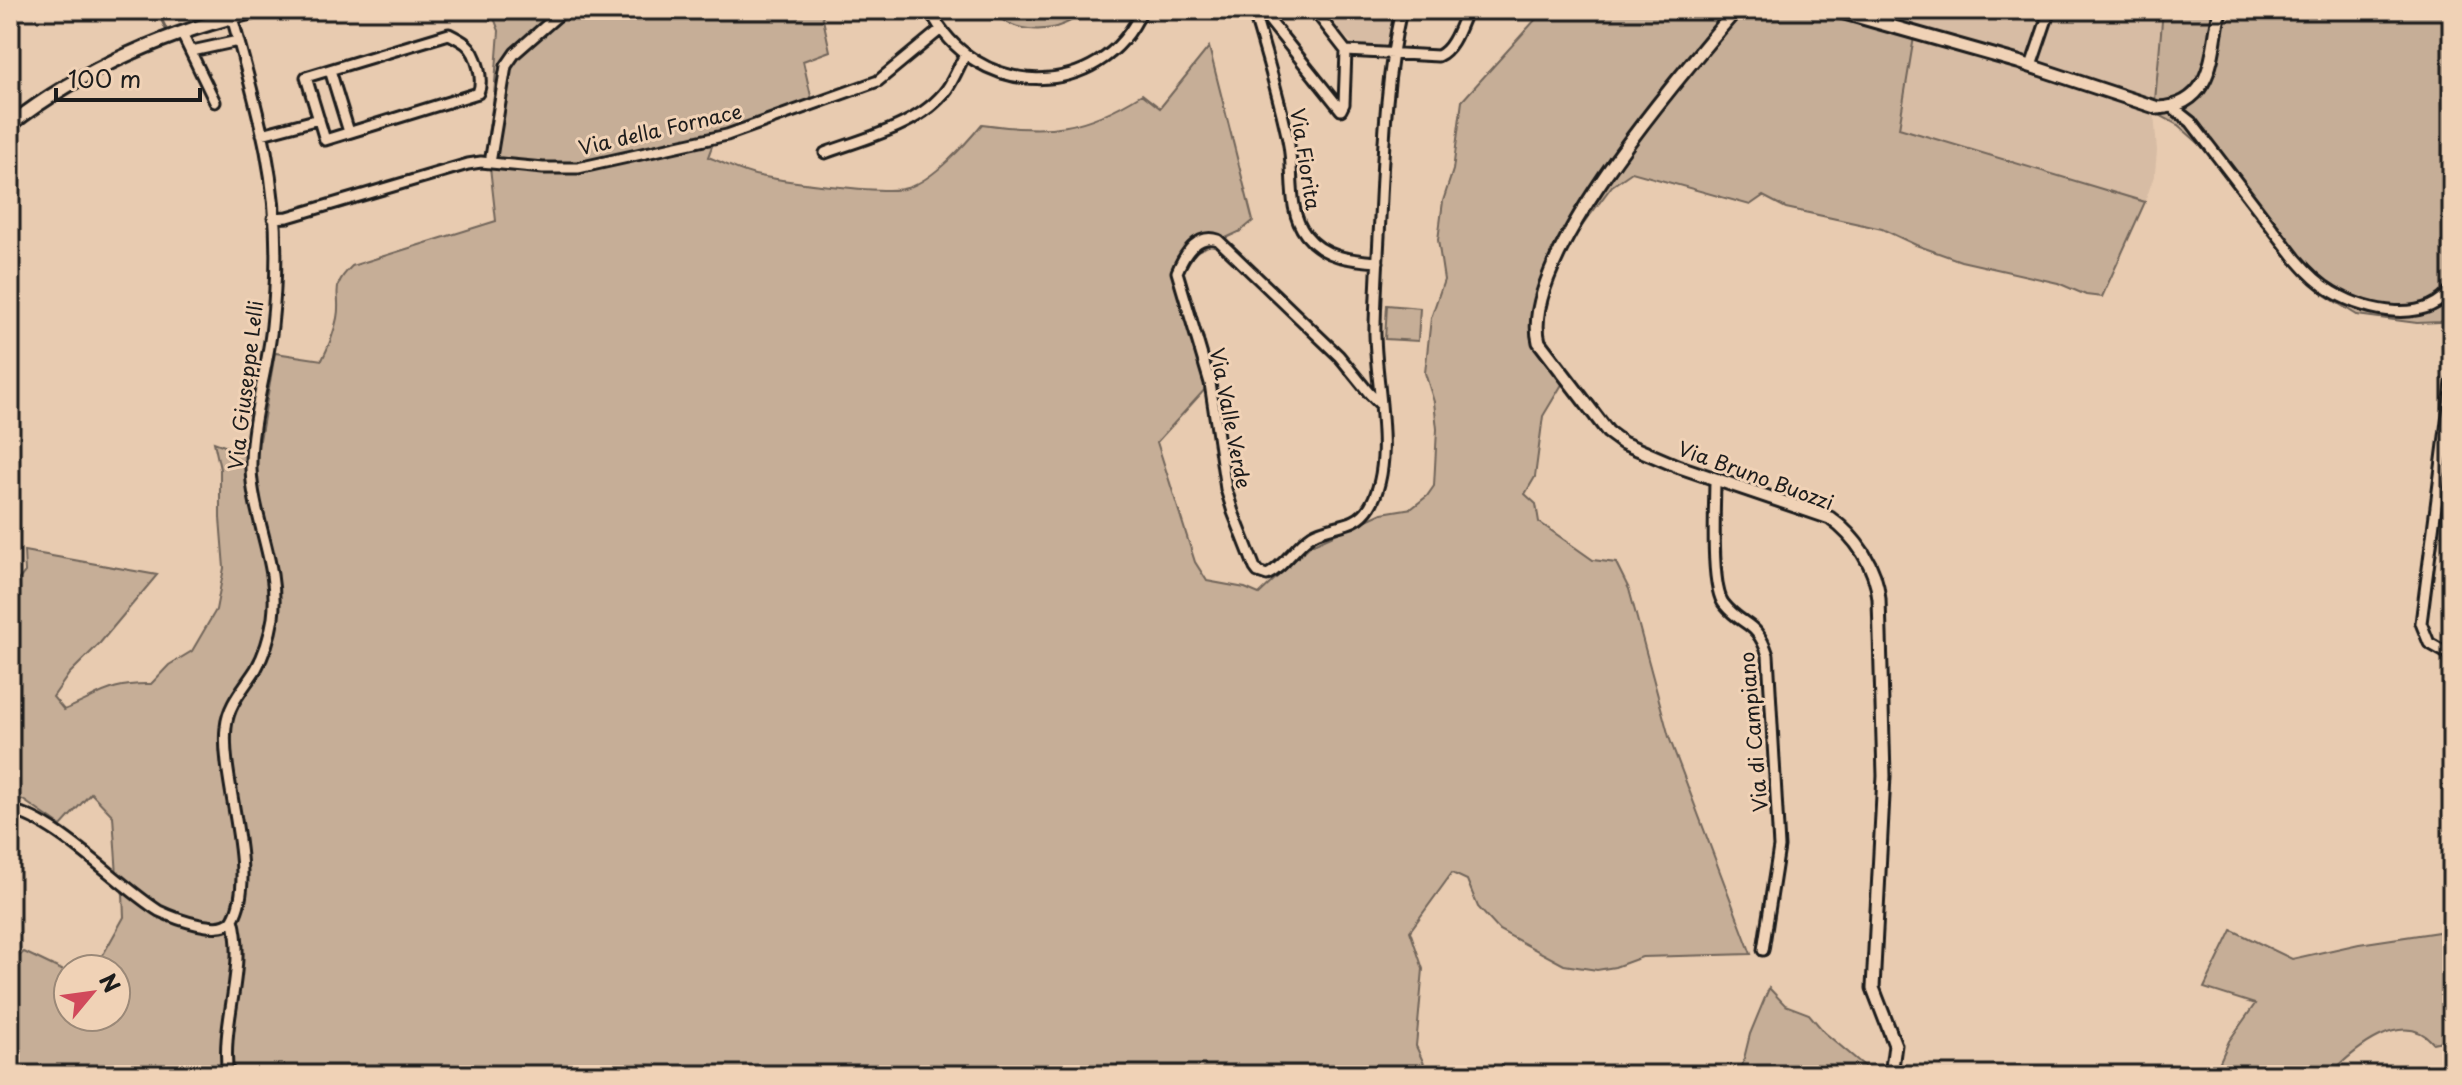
<svg xmlns="http://www.w3.org/2000/svg" width="2462" height="1085" font-family="'Playpen Sans',sans-serif">
	<rect width="100%" height="100%" fill="#e8cbb0"/>
	<filter id="ink" filterUnits="userSpaceOnUse"><feTurbulence type="fractalNoise" baseFrequency=".0125" numOctaves="2"/><feDisplacementMap in="SourceGraphic" scale="16" xChannelSelector="R" yChannelSelector="G"/><feConvolveMatrix kernelMatrix="1 2 1 2 8 2 1 2 1" color-interpolation-filters="sRGB"/></filter>
	<g filter="url(#ink)">
		<path fill="#d7bca4" d="M 1323,10 L 1397,10 L 1391,41 L 1381,47 L 1354,44 L 1340,33 Z
			M 1813,10 L 2163,10 L 2154,112 L 2157,151 L 2155,173 L 2145,202 L 1899,128 L 1823,15 Z"/>
		<path fill="#c6ae97" stroke="#71655a" stroke-width="2" d="M 491,10 L 821,10 L 830,51 L 803,61 L 813,105 L 715,138 L 708,157 C 725,163 742,173 760,176 C 783,181 889,195 907,188 C 933,180 965,145 982,124 C 1050,133 1083,131 1142,94 L 1160,108 L 1209,47 L 1253,221 L 1241,231 L 1193,253 L 1182,272 L 1184,294 L 1204,338 L 1209,385 L 1157,442 L 1195,562 L 1207,581 L 1245,588 L 1259,594 L 1311,545 L 1382,513 L 1412,508 L 1427,496 L 1434,486 L 1437,429 L 1434,402 L 1425,373 L 1431,318 L 1444,280 L 1438,240 L 1443,201 L 1453,170 L 1462,101 L 1544,10 L 1813,10 L 1823,15 L 1914,37 L 1899,128 L 2145,202 L 2102,297 L 2086,295 L 2058,283 L 1961,261 L 1916,245 L 1882,229 L 1786,208 L 1763,196 L 1750,205 L 1632,172 L 1612,186 L 1570,242 L 1541,306 L 1544,346 L 1567,376 L 1543,416 L 1535,477 L 1525,494 L 1536,504 L 1539,522 L 1593,560 L 1616,563 L 1629,589 L 1669,737 L 1751,954 L 1642,957 L 1615,967 L 1597,970 L 1564,965 L 1499,930 L 1478,907 L 1467,880 L 1452,873 L 1410,931 L 1423,969 L 1416,1046 L 1429,1075 L 10,1075 L 12,962 L 24,952 L 68,973 L 68,1017 L 116,1017 L 116,969 L 95,969 L 124,917 L 123,894 L 117,876 L 113,816 L 91,793 L 61,826 L 23,800 L 10,798 L 10,583 L 16,583 L 25,572 L 24,551 L 157,575 L 100,643 L 69,674 L 53,697 L 64,710 C 101,695 109,683 151,684 L 169,665 L 192,651 L 216,610 L 224,568 L 220,518 L 220,469 L 214,442 L 238,451 L 260,440 L 275,353 L 322,360 C 329,346 334,333 337,318 C 342,293 328,289 352,266 L 496,221 L 487,140 L 494,96 L 499,31 Z
			M 989,10 L 1086,10 C 1058,35 1018,37 989,10 Z
			M 2163,10 L 2452,10 L 2452,317 L 2440,322 L 2417,323 L 2357,315 L 2323,294 L 2213,156 L 2178,125 L 2154,112 Z
			M 1387,305 L 1420,308 L 1418,341 L 1385,339 Z
			M 2232,930 L 2292,959 L 2359,944 L 2452,930 L 2452,1036 L 2447,1040 L 2433,1043 C 2403,1008 2354,1050 2329,1075 L 2214,1075 L 2229,1041 L 2255,1004 L 2204,988 Z
			M 1769,988 L 1785,1005 L 1809,1014 L 1824,1032 L 1875,1075 L 1740,1075 L 1750,1034 Z"/>
		<g fill="none" stroke-linecap="round" stroke-linejoin="round">
			<path stroke="#675d53" stroke-width="3" d="M 157,10 L 167,31"/>
			<g stroke="#1c1c1c" stroke-width="15">
				<path id="minor" d="M 930,10 C 973,99 1101,104 1142,10
					M 1253,10 C 1266,53 1279,96 1288,140 C 1295,170 1286,210 1306,235 C 1324,258 1351,260 1378,262
					M 1261,10 L 1341,110 L 1344,104 L 1346,51
					M 1314,10 L 1346,51 L 1438,56 C 1454,49 1460,25 1467,10
					M 182,34 L 215,102
					M 449,34 C 455,37 461,40 466,44 C 477,53 484,80 478,93 L 325,140 L 306,77 Z
					M 192,51 L 238,41
					M 2031,66 L 2050,10
					M 330,70 L 349,132
					M 2172,107 L 2191,122 L 2296,259 C 2307,272 2319,284 2333,292 C 2367,312 2426,325 2452,288
					M 262,134 L 319,119
					M 825,153 C 865,138 920,126 947,89 C 954,79 959,66 965,55
					M 490,163 L 506,66 L 515,53 L 564,10
					M 273,218 L 288,217 L 468,164 L 481,162 L 543,168 L 578,168 L 727,135 L 878,81 L 941,29
					M 2452,382 L 2421,623 L 2429,643 L 2452,656
					M 1381,405 L 1369,393 L 1339,356 L 1218,240 C 1197,233 1184,255 1177,272 L 1210,383 L 1226,489 L 1233,512 L 1255,568 L 1258,572 L 1267,575 C 1285,566 1295,546 1312,535 C 1333,523 1356,529 1370,506 C 1398,460 1373,377 1375,325 C 1376,283 1379,240 1381,198 C 1384,134 1387,72 1401,10
					M 1715,479 C 1715,504 1710,588 1724,604 C 1743,628 1756,619 1768,655 L 1779,847 L 1763,950
					M 10,810 C 58,820 116,884 159,911 C 174,918 222,937 233,919 C 259,874 220,779 226,727 C 228,704 244,688 256,669 C 265,653 270,636 273,618 C 280,567 253,520 251,469 C 250,421 267,374 272,326 C 278,270 277,207 266,151 C 257,106 244,61 232,17
					M 228,1075 C 220,1023 247,970 233,919"/>
			</g>
			<g stroke="#1c1c1c" stroke-width="17">
				<path id="tertiary" d="M 1736,10 C 1684,71 1518,261 1539,342 L 1608,432 L 1623,443 L 1677,466 L 1830,518 C 1856,537 1876,566 1879,599 L 1884,776 L 1873,988 L 1895,1045 L 1891,1075
					M 1834,10 L 2018,62 L 2158,108 C 2215,105 2211,52 2220,10"/>
			</g>
			<g stroke="#1c1c1c" stroke-width="18">
				<path id="secondary" d="M 10,125 C 83,68 172,30 262,10"/>
			</g>
			<use href="#minor" stroke="#f0d2b6" stroke-width="9"/>
			<use href="#tertiary" stroke="#f0d2b6" stroke-width="11"/>
			<use href="#secondary" stroke="#f0d2b6" stroke-width="12"/>
		</g>
	</g>
	<g text-anchor="middle" dominant-baseline="central" stroke-width="6" stroke-linejoin="round" paint-order="stroke">
		<g font-size="20" fill="#1c1c1c" stroke="#f0d2b6">
			<text transform="translate(660 129) rotate(-13)">Via della Fornace</text>
			<text transform="translate(1306 159) rotate(81)">Via Fiorita</text>
			<text transform="translate(245 385) rotate(-83)">Via Giuseppe Lelli</text>
			<text transform="translate(1231 418) rotate(79)">Via Valle Verde</text>
			<text transform="translate(1756 475) rotate(20)">Via Bruno Buozzi</text>
			<text transform="translate(1753 732) rotate(-95)">Via di Campiano</text>
		</g>
	</g>
	<rect width="2462" height="1085" fill="none" stroke="#f0d2b6" stroke-width="40"/>
	<rect x="20" y="20" width="2422" height="1045" fill="none" stroke="#1c1c1c" stroke-width="3" filter="url(#ink)"/>
	<g transform="translate(92 993) rotate(61)"><circle r="38" fill="#f0d2b6" stroke="#9b8978" stroke-width="2"/>
	<path d="M0-6L14 30L0 20L-14 30Z" fill="#d1495b"/>
	<text y="-12" font-size="22" font-weight="bold" text-anchor="middle" fill="#1c1c1c">N</text>
	</g>
	<path d="M56 88v12h144v-12" fill="none" stroke="#1c1c1c" stroke-width="4"/>
	<text x="68" y="88" font-size="24" fill="#1c1c1c" stroke="#f0d2b6" stroke-width="6" paint-order="stroke">100 m</text>
</svg>
